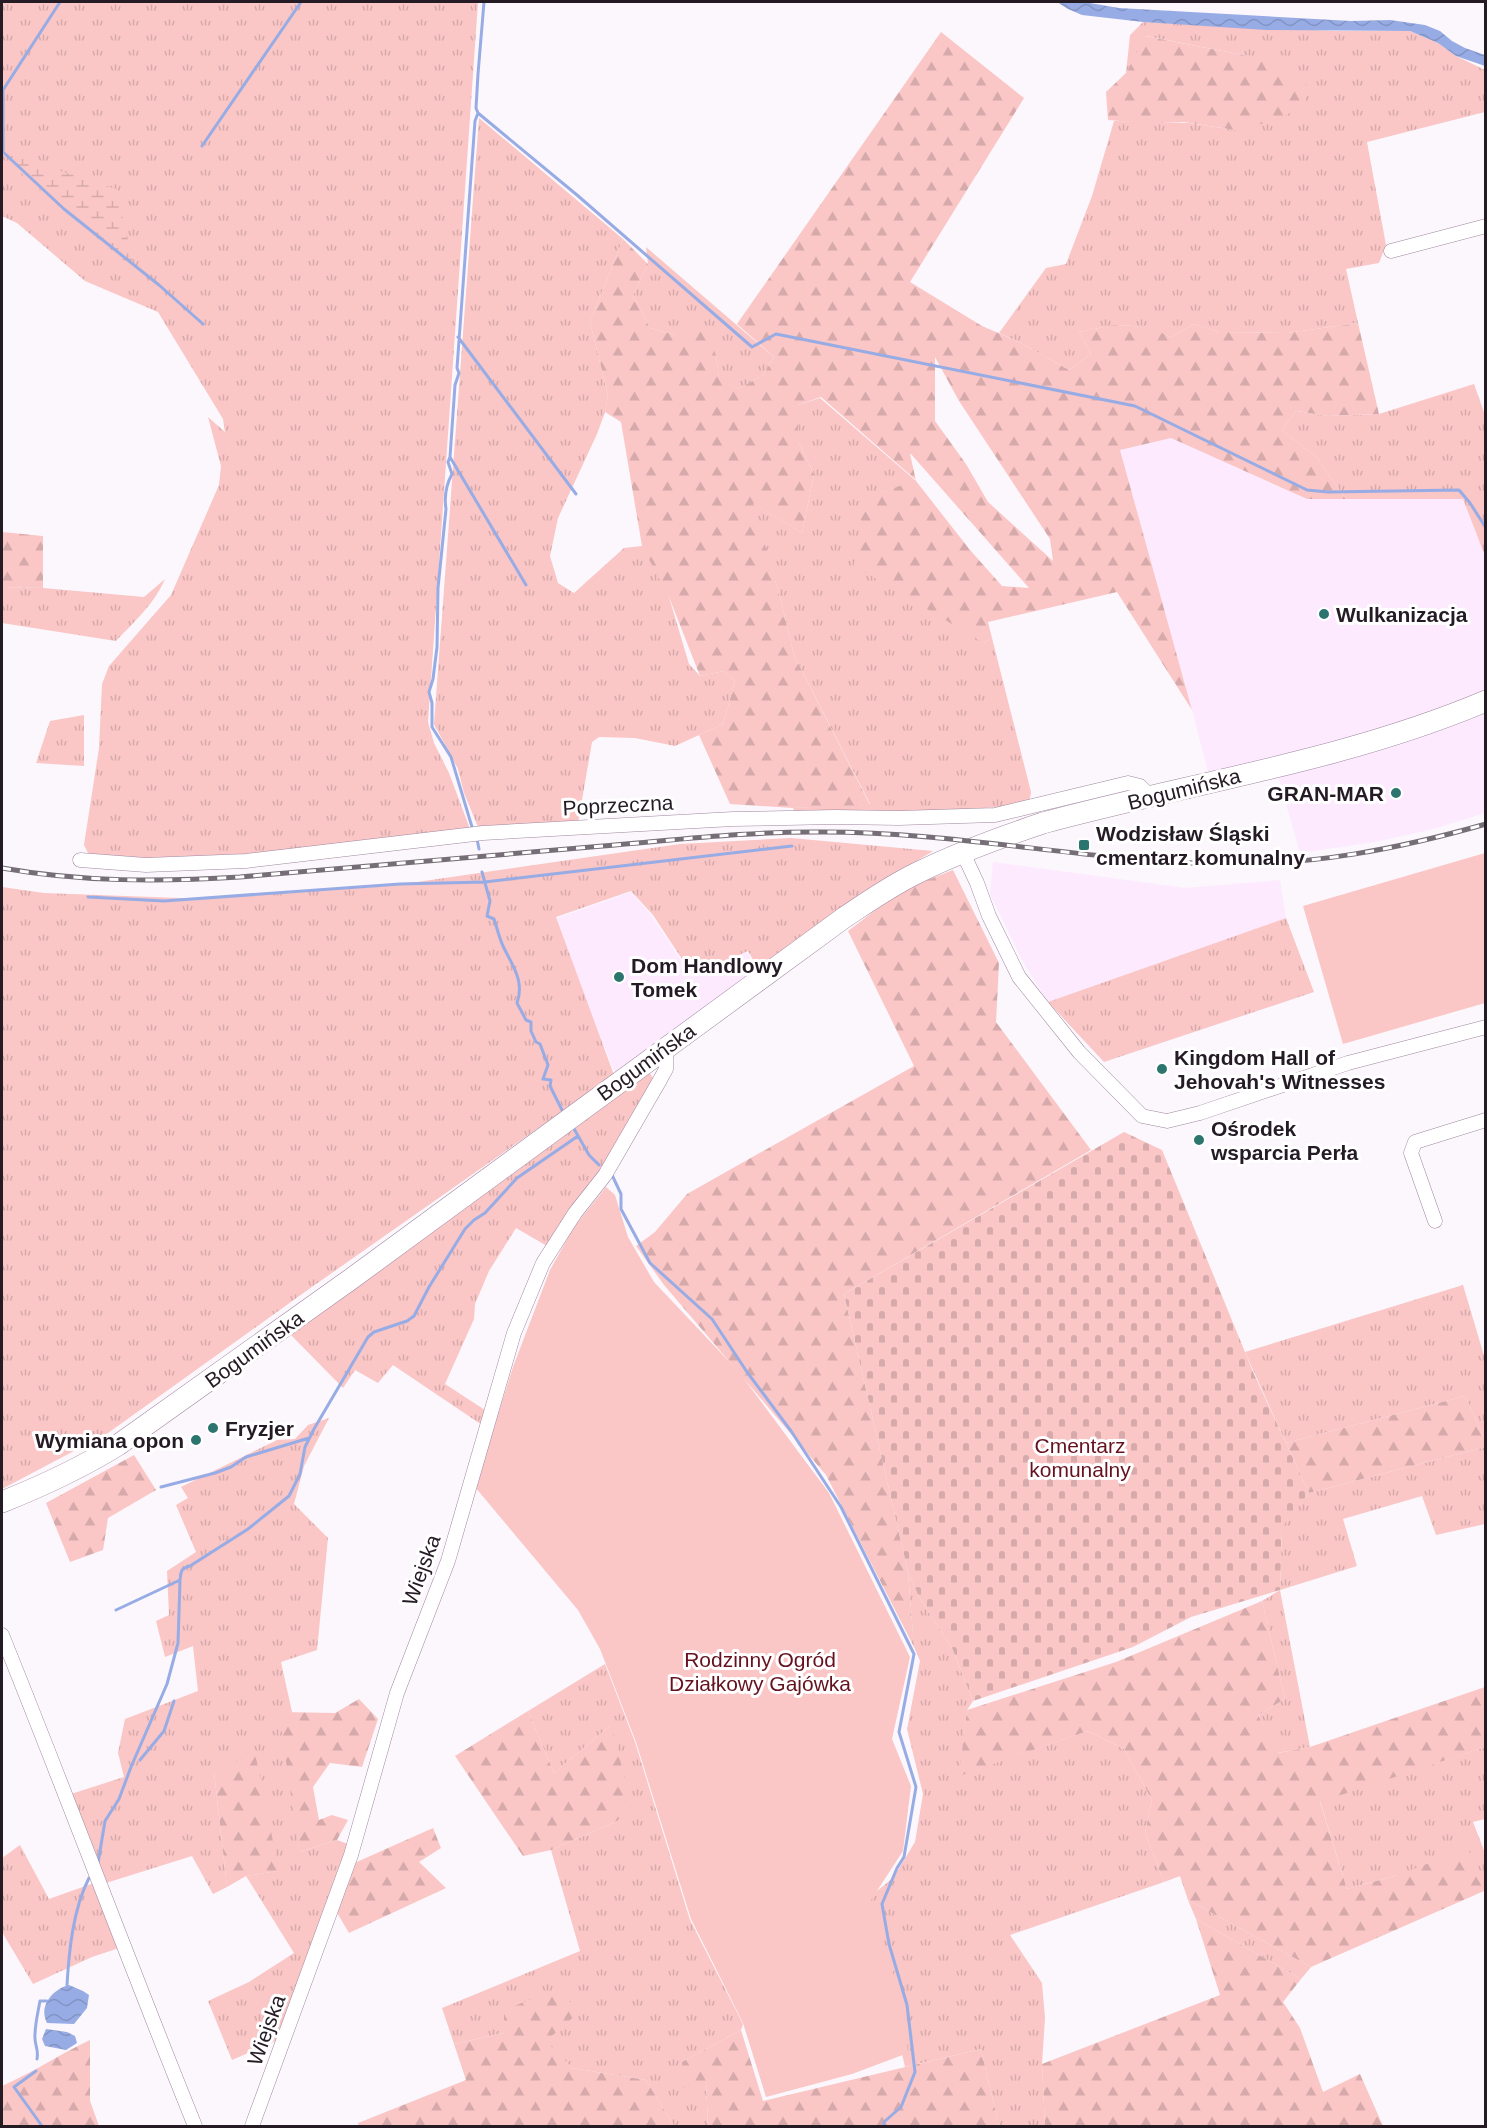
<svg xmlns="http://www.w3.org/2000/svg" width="1487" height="2128" font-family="Helvetica,sans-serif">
	<defs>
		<pattern id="grass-tufts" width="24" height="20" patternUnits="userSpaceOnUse" patternTransform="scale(1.5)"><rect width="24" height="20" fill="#fac6c6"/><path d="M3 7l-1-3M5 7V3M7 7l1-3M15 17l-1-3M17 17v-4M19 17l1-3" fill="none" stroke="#d6aaaa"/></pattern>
		<pattern id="forest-firs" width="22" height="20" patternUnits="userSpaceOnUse" patternTransform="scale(1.5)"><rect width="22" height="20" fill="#fac6c6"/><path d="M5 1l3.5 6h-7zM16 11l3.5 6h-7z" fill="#d6aaaa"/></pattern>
		<pattern id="wetland-marsh" width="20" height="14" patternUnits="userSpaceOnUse" patternTransform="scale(1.5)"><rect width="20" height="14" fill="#fac6c6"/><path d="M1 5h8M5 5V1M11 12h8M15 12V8" fill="none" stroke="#d6aaaa"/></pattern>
		<pattern id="cemetery-stones" width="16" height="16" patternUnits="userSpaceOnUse" patternTransform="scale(1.5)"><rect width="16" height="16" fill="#fac6c6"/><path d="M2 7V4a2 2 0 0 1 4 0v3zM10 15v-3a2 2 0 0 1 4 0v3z" fill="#d6aaaa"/></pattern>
		<pattern id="water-waves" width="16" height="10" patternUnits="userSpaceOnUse" patternTransform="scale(1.5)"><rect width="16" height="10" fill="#97ace5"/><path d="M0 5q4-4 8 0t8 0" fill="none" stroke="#8293c4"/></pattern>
	</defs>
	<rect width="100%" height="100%" fill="#fcf7fc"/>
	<path fill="#fdeaff" d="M 1171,438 L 1307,499 L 1463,499 L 1485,556 L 1485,813 L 1430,830 L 1375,842 L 1300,853 L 1273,758 L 1208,772 L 1192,710 L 1120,450 Z
		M 993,862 L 1185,888 L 1280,880 L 1286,918 L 1048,1002 L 1023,962 L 990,894 Z
		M 631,892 L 651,915 L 692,977 L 747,952 L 758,974 L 616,1075 L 585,1000 L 557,918 Z"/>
	<path fill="url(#grass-tufts)" d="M 2,2 L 478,2 L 428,722 L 434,743 L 449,773 L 470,829 L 269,854 L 162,861 L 90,857 L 84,845 L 99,748 L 102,684 L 109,666 L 171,595 L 219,485 L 221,466 L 208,417 L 225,432 L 223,419 L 158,312 L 85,281 L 17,223 L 2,216 Z
		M 1143,22 L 1336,31 L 1410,31 L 1438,43 L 1456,56 L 1485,70 L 1485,112 L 1367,142 L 1386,245 L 1379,263 L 1346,269 L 1358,323 L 1287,333 L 1219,332 L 1194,324 L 1171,337 C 1134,321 1117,324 1079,332 L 1091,354 L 1069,370 L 1017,341 L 999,333 L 1046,268 L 1066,264 L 1092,196 L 1114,121 L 1189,123 L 1235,130 L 1248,56 L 1146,36 L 1126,73 L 1130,35 Z
		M 479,118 L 623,239 L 590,322 L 608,395 L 605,412 L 597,434 L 558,518 L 550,556 L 558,583 L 574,593 L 624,548 L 642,546 L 657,557 L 689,664 L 700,676 L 724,671 L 735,681 L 723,724 L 675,746 L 635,738 L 599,737 L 592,742 L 578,823 L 478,827 L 464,793 L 458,769 L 434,724 Z
		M 646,247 L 774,357 L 763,375 L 738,389 L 719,379 L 716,355 L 676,335 L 650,328 L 633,295 L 648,264 Z
		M 1474,384 L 1485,415 L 1485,556 L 1463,499 L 1346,499 L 1316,457 L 1282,430 L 1296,411 L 1328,416 L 1379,414 Z
		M 820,398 L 916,481 L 883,492 L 984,643 L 992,638 L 1031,792 L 1029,805 L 906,813 L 795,813 L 793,808 L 870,804 L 794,655 L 780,597 L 752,502 L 802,533 L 814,474 L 798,441 L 798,405 Z
		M 165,579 C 155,603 134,622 116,641 L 2,623 L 2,587 L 43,588 L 144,597 Z
		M 84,715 L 84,766 L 36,763 L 50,721 Z
		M 791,838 L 933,851 L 843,906 L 760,972 L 748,951 L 693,976 L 653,915 L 631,891 L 556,917 L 614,1075 L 309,1289 L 108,1433 L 2,1489 L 2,887 L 44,893 L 206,899 L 417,882 L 680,844 Z
		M 1286,918 L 1314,992 L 1104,1062 L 1048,1002 Z
		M 649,1072 L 653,1078 C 628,1140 587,1193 547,1246 L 516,1228 L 489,1271 L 475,1304 L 474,1319 L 445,1384 L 488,1412 L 482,1425 L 393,1365 L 378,1383 L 355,1370 L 343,1388 L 291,1335 Z
		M 1463,1285 L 1485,1359 L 1485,1440 L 1465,1396 L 1286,1443 L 1245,1352 Z
		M 329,1418 L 304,1466 L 294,1504 L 328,1538 L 317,1650 L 281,1662 L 294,1721 L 299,1852 L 337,1840 L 348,1844 L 280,2039 L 232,2060 L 208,2001 L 249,1982 L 294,1953 L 246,1876 L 278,1871 L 214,1772 L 227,1887 L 213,1894 L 192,1856 L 106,1883 L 71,1794 L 124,1777 L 118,1753 L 125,1719 L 198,1691 L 193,1646 L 165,1657 L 156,1621 L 169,1615 L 167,1571 L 196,1552 L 176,1505 L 188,1498 L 181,1487 L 277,1440 L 295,1439 L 308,1425 Z
		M 1485,1447 L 1485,1524 L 1436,1535 L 1422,1496 L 1343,1519 L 1357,1566 L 1280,1590 L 1310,1747 L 1277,1753 L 1258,1715 L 1285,1699 L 1262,1601 L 1280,1590 L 1282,1526 L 1309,1493 Z
		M 908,1572 L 919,1597 L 952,1648 L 973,1701 L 967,1710 L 960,1775 L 1088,1731 L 1124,1749 L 1152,1800 L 1145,1833 L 1164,1882 L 1010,1935 L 1042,1983 L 1045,2018 L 1042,2064 L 1045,2126 L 999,2126 L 981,2049 L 905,2067 L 867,1899 L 893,1878 L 915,1842 L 923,1794 L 907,1729 L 920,1661 L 914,1647 Z
		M 605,1664 L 635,1742 L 690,1920 L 743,2024 L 741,2030 L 682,2062 L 706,2081 L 708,2126 L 674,2126 L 646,2080 L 572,2068 L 545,2041 L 504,2033 L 454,2044 L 442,2008 L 580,1951 L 551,1850 L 617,1821 L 611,1725 L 554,1773 L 528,1711 Z
		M 1485,1747 L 1485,1819 L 1473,1822 L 1485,1853 L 1485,1890 L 1398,1875 L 1347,1889 L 1320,1801 Z
		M 20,1845 L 49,1899 L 94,1883 L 119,1948 L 92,1957 L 33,1984 L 2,1932 L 2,1858 Z
		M 1188,1900 L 1311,1967 L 1301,1979 L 1196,1919 Z"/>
	<path fill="url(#forest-firs)" fill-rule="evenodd" d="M 941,32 L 1024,98 L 910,282 L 982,326 L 1017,341 L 1069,370 L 1091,354 L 1079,332 L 1114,325 L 1148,327 L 1171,337 L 1194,324 L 1219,332 L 1287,333 L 1358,323 L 1379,414 L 1328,416 L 1296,411 L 1282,430 L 1316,457 L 1346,499 L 1307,499 L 1171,438 L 1120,450 L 1192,710 L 1117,592 L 988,622 L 992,638 L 984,643 L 853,565 L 867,535 L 857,510 L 883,492 L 916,480 L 821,397 L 798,405 L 798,441 L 814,474 L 802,533 L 753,503 L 780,597 L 794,655 L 870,805 L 793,808 L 730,804 L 699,735 L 723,724 L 735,681 L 724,671 L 700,676 L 669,597 L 642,546 L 621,422 L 605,412 L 608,395 L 590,322 L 623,239 L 648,264 L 633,295 L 650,328 L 676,335 L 701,327 L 716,355 L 719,378 L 738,389 L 763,375 L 774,357 L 737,324 ZM 935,357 L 959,401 L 1050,539 L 1053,561 L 988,502 L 966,464 L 935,421 ZM 910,454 L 911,454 L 1029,588 L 1002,586 L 970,550 L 916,481 Z
		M 1145,36 L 1248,56 L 1307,78 L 1305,104 L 1278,120 L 1235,130 L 1184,122 L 1146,123 L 1108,120 L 1106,92 L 1126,73 Z
		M 2,532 L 43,536 L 43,588 L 2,587 Z
		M 953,870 L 999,963 L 996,1022 L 1091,1150 L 844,1294 L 908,1572 L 914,1647 L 826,1475 L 664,1285 L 636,1246 L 655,1232 L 687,1194 L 914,1066 L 848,931 L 902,890 Z
		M 1465,1396 L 1485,1440 L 1485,1447 L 1309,1493 L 1286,1443 Z
		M 134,1455 L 156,1490 L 108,1518 L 103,1550 L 70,1562 L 46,1503 Z
		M 1262,1601 L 1285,1699 L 1258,1715 L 1278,1753 L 1310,1747 L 1485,1687 L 1485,1747 L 1320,1802 L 1347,1889 L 1398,1875 L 1468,1848 L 1484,1891 L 1311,1967 L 1188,1900 L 1180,1876 L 1164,1882 L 1145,1833 L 1152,1800 L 1124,1749 L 1088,1731 L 959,1776 L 967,1710 L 1116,1662 Z
		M 359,1699 L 378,1719 L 362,1767 L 330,1763 L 313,1787 L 319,1820 L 332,1815 L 348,1820 L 337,1840 L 299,1852 L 279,1712 L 335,1713 Z
		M 528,1711 L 554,1773 L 611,1725 L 632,1806 L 617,1821 L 551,1850 L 523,1856 L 455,1756 Z
		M 255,1753 L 279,1871 L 246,1876 L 227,1887 L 214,1772 Z
		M 433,1828 L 441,1848 L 419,1862 L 446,1888 L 349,1933 L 336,1911 L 350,1865 Z
		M 1196,1919 L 1301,1979 L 1283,2002 L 1300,2028 L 1323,2092 L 1360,2074 L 1383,2126 L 1045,2126 L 1042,2064 L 1220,1995 Z
		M 561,1987 L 577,2014 L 546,2041 L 572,2068 L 646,2080 L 674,2126 L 359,2126 L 358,2123 L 466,2080 L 454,2044 L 504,2033 L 504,2010 Z
		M 741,2030 L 763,2101 L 981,2049 L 999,2126 L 708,2126 L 706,2081 L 684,2088 L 682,2062 Z
		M 90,2040 L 90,2101 L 99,2126 L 2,2126 L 2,2086 C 32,2073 60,2054 90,2040 Z"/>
	<path fill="url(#wetland-marsh)" d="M 15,156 L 116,189 L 135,270 L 15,168 Z"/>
	<path fill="url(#cemetery-stones)" d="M 1124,1132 L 1162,1150 L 1254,1374 L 1309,1493 L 1282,1527 L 1280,1590 L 1191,1617 L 1133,1647 L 973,1701 L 952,1648 L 919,1597 L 908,1572 L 844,1294 Z"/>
	<path fill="#fac6c6" d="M 1485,853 L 1485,1003 L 1343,1044 L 1303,906 Z
		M 606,1187 L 615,1195 L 628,1237 L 654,1282 L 739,1372 L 829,1493 L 910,1657 L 892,1739 L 911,1786 L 903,1851 L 871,1900 L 904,2009 L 908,2053 L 852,2074 L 766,2097 L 743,2023 L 691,1919 L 636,1742 L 600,1649 L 578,1610 L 475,1487 L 513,1367 L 550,1270 L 574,1227 Z"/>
	<path fill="url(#water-waves)" d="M 1057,2 L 1084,2 L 1119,8 L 1351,21 L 1390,20 L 1425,25 L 1440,31 L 1452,41 L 1465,48 L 1485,55 L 1485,66 L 1456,56 L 1438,43 L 1410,31 L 1266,30 L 1143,22 L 1082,15 L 1068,9 Z
		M 69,1985 L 83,1991 L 89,1995 L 87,2008 L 74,2024 L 47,2023 C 38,2006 53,1989 69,1985 Z
		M 46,2029 L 67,2032 L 75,2036 L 77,2043 L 66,2050 L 45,2046 L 42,2039 Z"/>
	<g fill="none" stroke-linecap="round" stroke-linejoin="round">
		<path stroke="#97ace5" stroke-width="3" d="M 60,2 L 3,90 L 3,152 L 64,209 L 159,285 L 203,324
			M 478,113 L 577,195 L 752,347 L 776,334 L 1135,406 L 1307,490 L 1328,492 L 1459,490 L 1470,503 L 1486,528
			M 202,146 L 301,2
			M 458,337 L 576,494
			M 450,457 L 526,585
			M 472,827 L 451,757 L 432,727 L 432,703 L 429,692 L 433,679 L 437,647 L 438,588 L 446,509 C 444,496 446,485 452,474 L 448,462 L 450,457 L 455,385 L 459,373 L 457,368 L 475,121 L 478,113 L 476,108 L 478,74 L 484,2
			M 477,839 L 479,849
			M 482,872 L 490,901 L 487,916 L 494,919 C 497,928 499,937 503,946 C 512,965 525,981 517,1003 L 526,1020 L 531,1022 L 531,1031 L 536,1042 L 540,1044 L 548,1065 L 543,1079 L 551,1080 L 550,1086 L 562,1110
			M 88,897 L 164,901 L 400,884 L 485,882 L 792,846
			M 573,1127 L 589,1155 L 599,1165
			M 612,1175 L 621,1194 L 621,1209 L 650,1263 L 712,1319 L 747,1372 L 791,1431 L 841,1507 L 914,1654 L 899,1732 L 916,1787 L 904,1857 L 897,1868 L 882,1904 L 889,1944 L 907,2005 L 915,2072 L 901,2107 L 884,2122 L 884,2126
			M 161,1487 L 215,1473 L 231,1467 L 246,1457 L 309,1438
			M 116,1610 L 180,1580 C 181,1571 181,1568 190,1566 L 248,1529 L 289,1496 L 300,1474 L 305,1447 L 314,1429 L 368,1337 L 374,1332 L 407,1321 L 414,1316 L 429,1287 L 465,1229 L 474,1220 L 485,1213 L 517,1178 L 578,1136
			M 140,1760 L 164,1731 L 174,1701
			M 98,1863 L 105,1821 L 119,1799 L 131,1767 L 167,1684 L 178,1643 L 180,1581
			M 67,1985 C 69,1951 73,1909 89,1878
			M 37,2059 C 39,2048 34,2045 35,2035 C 35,2024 38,2012 40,2001 L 47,2001
			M 36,2071 L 14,2087 L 42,2126"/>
		<g stroke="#9f87a0" stroke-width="15">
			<path id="street" d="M 1391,251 L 1486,226
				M 963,853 L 977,883 L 989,916 L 1019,977 L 1079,1052 L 1142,1116 L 1167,1121 L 1200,1113 L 1348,1063 L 1486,1027
				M 80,860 L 146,865 L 246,861 L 483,833 L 733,819 L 835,817 L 899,818 L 995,815 L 1128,783 L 1140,786 L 1151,797
				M 1435,1221 L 1411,1153 L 1415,1142 L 1486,1120
				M 2,1635 C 68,1798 129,1963 195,2126
				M 252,2126 L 351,1855 L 397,1693 L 448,1561 L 514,1333 L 543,1263 L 575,1213 L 605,1175 L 660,1080 L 666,1069 L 666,1048"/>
		</g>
		<g stroke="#9f87a0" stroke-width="22">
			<path id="primary" d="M 2,1502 C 42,1486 81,1468 118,1445 L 351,1279 L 845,917 C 869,901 892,885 917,873 C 957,853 1001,837 1043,823 C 1190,783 1344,761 1486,701"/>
		</g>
		<use href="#street" stroke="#fff" stroke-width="14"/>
		<use href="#primary" stroke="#fff" stroke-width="21"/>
		<g stroke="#766e76" stroke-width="5">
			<path id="rail" d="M 2,868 C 81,882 160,882 240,877 C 357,867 474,857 591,847 C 669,841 746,831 824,832 C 956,832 1087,861 1219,864 C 1310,866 1398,849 1486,824"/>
		</g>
		<use href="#rail" stroke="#fff" stroke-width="3" stroke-dasharray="9" stroke-linecap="butt"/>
	</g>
	<g fill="#2c756f" stroke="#fff" stroke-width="2">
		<circle cx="1324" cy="614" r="6"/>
		<circle cx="1396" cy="793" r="6"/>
		<rect x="1078" y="839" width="12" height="12" rx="3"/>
		<circle cx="619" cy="977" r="6"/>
		<circle cx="1162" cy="1069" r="6"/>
		<circle cx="1199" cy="1140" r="6"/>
		<circle cx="213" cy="1428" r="6"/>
		<circle cx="196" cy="1440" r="6"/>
	</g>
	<g text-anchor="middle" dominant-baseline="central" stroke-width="6" stroke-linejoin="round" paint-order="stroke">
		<g font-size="21" font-weight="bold" fill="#241b24" stroke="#fff" text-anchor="start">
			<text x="1336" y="614">Wulkanizacja</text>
			<text x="1384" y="793" text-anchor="end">GRAN-MAR</text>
			<text x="1096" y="833">Wodzisław Śląski<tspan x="1096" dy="24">cmentarz komunalny</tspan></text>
			<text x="631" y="965">Dom Handlowy<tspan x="631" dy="24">Tomek</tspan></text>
			<text x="1174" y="1057">Kingdom Hall of<tspan x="1174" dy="24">Jehovah's Witnesses</tspan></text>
			<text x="1211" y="1128">Ośrodek<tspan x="1211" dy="24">wsparcia Perła</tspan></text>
			<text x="225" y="1428">Fryzjer</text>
			<text x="184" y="1440" text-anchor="end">Wymiana opon</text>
		</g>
		<g font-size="21" fill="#241b24" stroke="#fff">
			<text transform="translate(1184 789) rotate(-14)">Bogumińska</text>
			<text transform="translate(618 805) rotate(-3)">Poprzeczna</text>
			<text transform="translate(646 1062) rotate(-36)">Bogumińska</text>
			<text transform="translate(254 1349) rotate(-36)">Bogumińska</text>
			<text transform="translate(421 1570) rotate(-70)">Wiejska</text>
			<text transform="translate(266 2030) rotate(-70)">Wiejska</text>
		</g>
		<g font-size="21" fill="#65111e" stroke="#fff">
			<text x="1080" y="1445">Cmentarz<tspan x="1080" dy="24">komunalny</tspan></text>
			<text x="760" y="1659">Rodzinny Ogród<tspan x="760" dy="24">Działkowy Gajówka</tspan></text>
		</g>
	</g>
	<rect width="1487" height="2128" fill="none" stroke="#241b24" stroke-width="6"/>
</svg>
